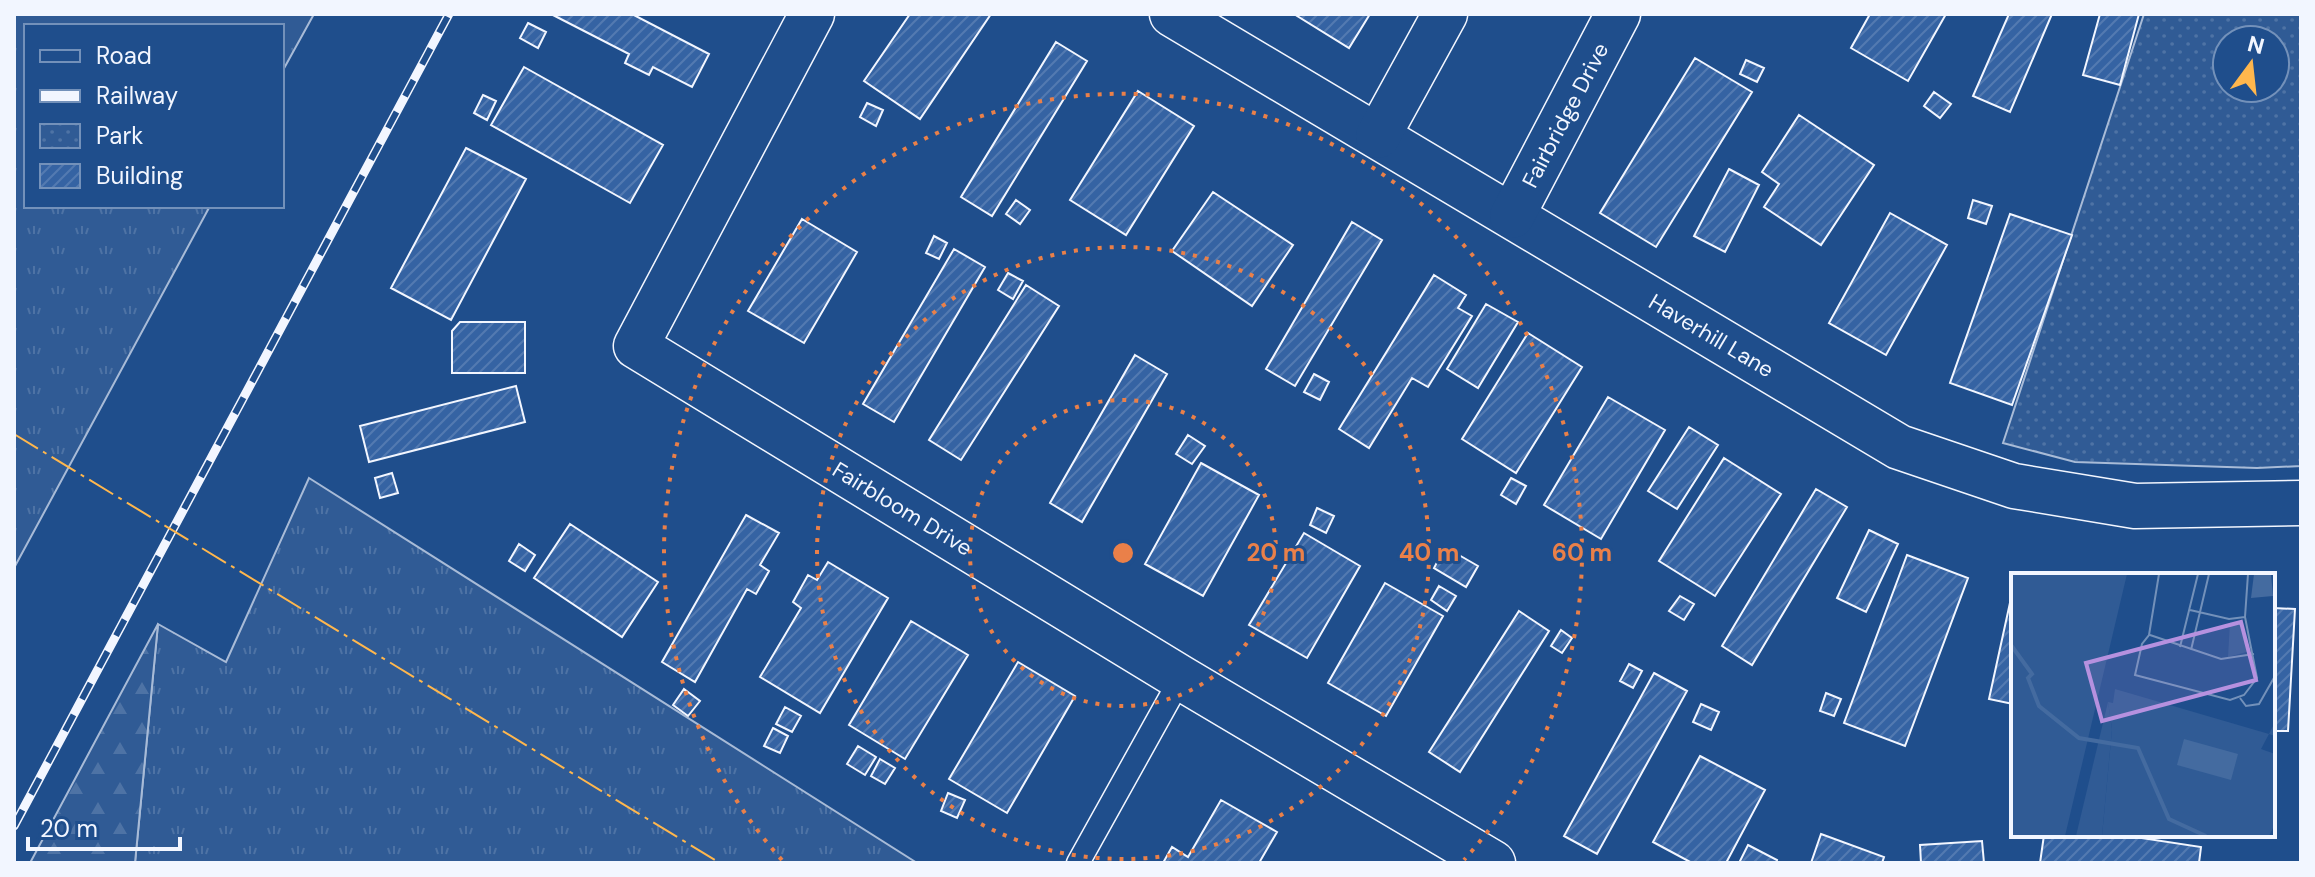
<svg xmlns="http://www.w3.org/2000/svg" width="2315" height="877" font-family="'DM Sans',sans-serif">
	<defs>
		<pattern id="grass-tufts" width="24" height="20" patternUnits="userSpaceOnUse" patternTransform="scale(2)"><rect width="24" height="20" fill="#305b95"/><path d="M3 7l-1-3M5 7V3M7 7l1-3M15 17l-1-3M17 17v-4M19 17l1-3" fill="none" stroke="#4e73a5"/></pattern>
		<pattern id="forest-firs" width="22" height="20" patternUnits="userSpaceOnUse" patternTransform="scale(2)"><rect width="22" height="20" fill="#305b95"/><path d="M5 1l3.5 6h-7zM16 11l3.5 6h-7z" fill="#4e73a5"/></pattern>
		<pattern id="park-dots" width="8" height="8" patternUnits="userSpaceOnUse" patternTransform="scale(2)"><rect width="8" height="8" fill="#305b95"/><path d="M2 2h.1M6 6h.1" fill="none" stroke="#4e73a5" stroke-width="1.8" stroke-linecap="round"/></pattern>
		<pattern id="building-hatch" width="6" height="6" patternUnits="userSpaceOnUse" patternTransform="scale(2)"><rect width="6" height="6" fill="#3563a3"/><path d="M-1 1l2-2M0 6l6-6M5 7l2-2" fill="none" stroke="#537ab1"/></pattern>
	</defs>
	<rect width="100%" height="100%" fill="#1f4e8c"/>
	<path fill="url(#grass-tufts)" stroke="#a8bbd7" stroke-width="2" d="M 14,14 L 314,14 L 282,72 L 282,26 L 26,26 L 26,206 L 210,206 L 14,568 Z
		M 309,478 L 917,863 L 135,863 L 158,624 L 226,662 Z"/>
	<path fill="url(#forest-firs)" stroke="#a8bbd7" stroke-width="2" d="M 158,624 L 135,863 L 30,863 Z"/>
	<path fill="url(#park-dots)" stroke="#a8bbd7" stroke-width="2" fill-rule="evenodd" d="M 2144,14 L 2301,14 L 2301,466 L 2257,468 L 2075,462 L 2003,443 ZM 2227,40 L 2275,40 L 2275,88 L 2227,88 Z"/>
	<path fill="url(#building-hatch)" stroke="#f2f6ff" stroke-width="2" d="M 551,14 L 632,14 L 709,54 L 692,87 L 653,67 L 649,75 L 625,63 L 629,54 Z
		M 910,14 L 991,14 L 920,119 L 864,81 Z
		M 1294,14 L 1370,14 L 1349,48 Z
		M 1870,14 L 1946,14 L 1908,81 L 1851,48 Z
		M 2009,14 L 2052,14 L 2010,112 L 1973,96 Z
		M 2100,14 L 2139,14 L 2120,85 L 2083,75 Z
		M 528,23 L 546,32 L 538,48 L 520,38 Z
		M 1056,42 L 1087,61 L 992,216 L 961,197 Z
		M 1695,58 L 1752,92 L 1656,247 L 1600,213 Z
		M 1746,60 L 1764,68 L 1757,82 L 1740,74 Z
		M 524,67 L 663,145 L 630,203 L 491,125 Z
		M 1138,91 L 1194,126 L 1126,235 L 1070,200 Z
		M 1934,92 L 1951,104 L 1940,118 L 1924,106 Z
		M 483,95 L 496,101 L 487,120 L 474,113 Z
		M 867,103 L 883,110 L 876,126 L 860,117 Z
		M 1799,115 L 1874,165 L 1821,245 L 1764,207 L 1779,184 L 1762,172 Z
		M 466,148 L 526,179 L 451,320 L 391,288 Z
		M 1729,169 L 1759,185 L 1725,252 L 1694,236 Z
		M 1213,192 L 1293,245 L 1252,306 L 1172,251 Z
		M 1016,200 L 1030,210 L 1020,224 L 1006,214 Z
		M 1973,200 L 1992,206 L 1986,224 L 1968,218 Z
		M 1890,213 L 1947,245 L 1886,355 L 1829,323 Z
		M 2010,214 L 2072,235 L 2012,405 L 1950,383 Z
		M 802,219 L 857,252 L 804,343 L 748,311 Z
		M 1352,222 L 1382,240 L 1295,386 L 1266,369 Z
		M 934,236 L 947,243 L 939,259 L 926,253 Z
		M 954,249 L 985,267 L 894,422 L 863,404 Z
		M 1008,273 L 1023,281 L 1013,299 L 998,290 Z
		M 1434,275 L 1466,295 L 1458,308 L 1472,316 L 1428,387 L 1412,378 L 1369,448 L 1339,429 Z
		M 1026,285 L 1059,306 L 961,460 L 929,440 Z
		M 1486,304 L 1518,322 L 1478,388 L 1447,369 Z
		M 460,322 L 525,322 L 525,373 L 452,373 L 452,331 Z
		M 1528,333 L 1582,367 L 1516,473 L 1462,439 Z
		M 1135,355 L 1167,374 L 1082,522 L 1050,503 Z
		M 1314,374 L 1329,382 L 1320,400 L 1304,392 Z
		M 516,386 L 525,422 L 369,462 L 360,426 Z
		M 1608,397 L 1665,430 L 1601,539 L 1544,505 Z
		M 1689,427 L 1718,445 L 1677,509 L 1648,491 Z
		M 1188,435 L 1205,446 L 1192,464 L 1176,454 Z
		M 1724,458 L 1781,494 L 1715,596 L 1659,561 Z
		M 1201,463 L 1259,495 L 1203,596 L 1145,564 Z
		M 392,473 L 398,493 L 380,498 L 375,478 Z
		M 1511,478 L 1526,486 L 1516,504 L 1501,495 Z
		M 1816,489 L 1847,507 L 1752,665 L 1722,646 Z
		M 1317,508 L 1334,516 L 1326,533 L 1310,525 Z
		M 746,515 L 779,533 L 760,565 L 769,571 L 756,594 L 747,589 L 695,682 L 662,662 Z
		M 570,524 L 658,582 L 622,637 L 534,578 Z
		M 1869,530 L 1898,544 L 1866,612 L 1837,598 Z
		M 1304,533 L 1360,566 L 1307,658 L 1249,625 Z
		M 519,544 L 535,555 L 525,571 L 509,561 Z
		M 1445,547 L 1478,566 L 1466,587 L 1434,568 Z
		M 1907,555 L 1968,578 L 1905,746 L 1844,723 Z
		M 828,562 L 888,598 L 820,713 L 760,677 L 801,608 L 793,602 L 808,575 L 817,580 Z
		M 1385,583 L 1443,616 L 1386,716 L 1328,683 Z
		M 1439,586 L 1456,596 L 1447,611 L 1431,600 Z
		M 2013,589 L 2013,704 L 1989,699 Z
		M 1680,596 L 1694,604 L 1684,620 L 1669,611 Z
		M 2273,608 L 2295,609 L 2288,731 L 2273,731 Z
		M 1519,611 L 1549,631 L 1460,772 L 1429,752 Z
		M 911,621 L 968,655 L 905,759 L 849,725 Z
		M 1561,630 L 1572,638 L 1562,653 L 1551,646 Z
		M 1018,662 L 1075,696 L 1007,813 L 949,779 Z
		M 1629,664 L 1642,671 L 1633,688 L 1620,681 Z
		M 1654,673 L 1687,691 L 1597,854 L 1564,836 Z
		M 684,689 L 700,701 L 688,716 L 673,705 Z
		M 1826,693 L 1841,699 L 1834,716 L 1820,711 Z
		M 1701,704 L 1719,712 L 1711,730 L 1693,722 Z
		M 785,707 L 801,716 L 792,732 L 776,724 Z
		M 773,728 L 788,736 L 780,753 L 764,746 Z
		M 858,746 L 876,757 L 865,775 L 847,764 Z
		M 1700,756 L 1765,790 L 1726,863 L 1692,863 L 1653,842 Z
		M 880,759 L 895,768 L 885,784 L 871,776 Z
		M 948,793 L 965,800 L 957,818 L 941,811 Z
		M 1221,800 L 1277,832 L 1259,863 L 1163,863 L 1172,847 L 1188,857 Z
		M 1821,834 L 1884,857 L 1882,863 L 1811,863 Z
		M 2044,835 L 2122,835 L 2201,847 L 2199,863 L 2040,863 Z
		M 1982,841 L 1984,863 L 1921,863 L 1920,845 Z
		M 1748,845 L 1777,860 L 1776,863 L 1739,863 Z"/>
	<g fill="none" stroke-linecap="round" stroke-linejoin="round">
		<g stroke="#f2f6ff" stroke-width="25">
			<path id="lane" d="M 1078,863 L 1181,678"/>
		</g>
		<g stroke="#f2f6ff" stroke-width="47">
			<g id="street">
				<path id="s1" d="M 812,14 L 636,346 L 1181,678 L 1493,863"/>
				<path id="s2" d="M 1172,14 L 1899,447 L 2014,486 L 2135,506 L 2301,503"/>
				<path d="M 1378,136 L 1445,14"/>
				<path id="s3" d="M 1512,216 L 1618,14"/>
			</g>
		</g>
		<use href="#lane" stroke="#1f4e8c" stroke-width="22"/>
		<use href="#street" stroke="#1f4e8c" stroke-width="44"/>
		<g stroke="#f2f6ff" stroke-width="9">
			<path id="rail" d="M 14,826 L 449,14"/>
		</g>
		<use href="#rail" stroke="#1f4e8c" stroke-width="6" stroke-dasharray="18" stroke-linecap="butt"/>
		<path stroke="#ffb74d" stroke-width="2" stroke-dasharray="28 6 4 6" stroke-linecap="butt" d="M 14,434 L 720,863"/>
	</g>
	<g fill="none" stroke="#ea8049" stroke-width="4" stroke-dasharray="4 8">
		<circle cx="1123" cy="553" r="153"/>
		<circle cx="1123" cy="553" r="306"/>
		<path d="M782 860A459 459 0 1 1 1464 860"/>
	</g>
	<g text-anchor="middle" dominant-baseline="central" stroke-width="6" stroke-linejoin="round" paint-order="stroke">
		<g font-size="22" fill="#f2f6ff" stroke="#1f4e8c">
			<text stroke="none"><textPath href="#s3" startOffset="114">Fairbridge Drive</textPath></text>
			<text stroke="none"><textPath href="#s2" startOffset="628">Haverhill Lane</textPath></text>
			<text stroke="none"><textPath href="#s1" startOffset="688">Fairbloom Drive</textPath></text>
		</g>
	</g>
	<g transform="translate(2011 573)">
		<rect width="264" height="264" fill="#1f4e8c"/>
		<path d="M 0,1 L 116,1 L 54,263 L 0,263 ZM 104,116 L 258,161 L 264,149 L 264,163 L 258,161 L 250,176 L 264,181 L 264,251 L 258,263 L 91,263 L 101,156 L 97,129 L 102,130 Z" fill="#305b95"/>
		<path d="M 97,129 L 101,156 L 91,263 L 65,263 Z" fill="#305b95"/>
		<path d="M 230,48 L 239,78 L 217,84 L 219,49 Z" fill="#305b95"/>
		<path d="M 243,1 L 260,1 L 262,23 L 240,25 ZM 173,166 L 227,181 L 220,207 L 166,192 Z" fill="#446ba0"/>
		<path fill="none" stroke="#446ba0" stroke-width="4" d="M 0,72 L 21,101 L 17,105 L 28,133 L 68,165 L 127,175 L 158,246 L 195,263"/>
		<path fill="none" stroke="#7391ba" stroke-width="2" d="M 148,1 L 138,62 L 131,71 L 124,102 L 219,127 L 233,122 L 246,105 L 234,44 L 237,1M 179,37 L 218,46 L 234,44M 139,62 L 210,86 L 243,81M 169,74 L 187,1M 180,77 L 198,1M 229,125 L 235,133 L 248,131 L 264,103"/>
		<path fill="#b691df" fill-opacity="0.15" stroke="#b691df" stroke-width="4" d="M 230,49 L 245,107 L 91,148 L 75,90 Z"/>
		<rect width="264" height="264" fill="none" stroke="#f2f6ff" stroke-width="4"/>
	</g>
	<circle cx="1123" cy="553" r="12" fill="#ea8049" stroke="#1f4e8c" stroke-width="4"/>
	<g font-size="24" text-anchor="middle" font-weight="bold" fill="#ea8049" stroke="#1f4e8c" stroke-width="6" stroke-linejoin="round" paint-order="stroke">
		<text x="1276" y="561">20 m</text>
		<text x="1429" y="561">40 m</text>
		<text x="1582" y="561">60 m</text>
	</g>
	<rect width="2315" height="877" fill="none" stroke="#f2f6ff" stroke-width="32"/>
	<rect x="24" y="24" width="260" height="184" fill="#1f4e8c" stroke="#7391ba" stroke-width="2"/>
	<rect x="40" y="50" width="40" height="12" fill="#1f4e8c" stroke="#7391ba" stroke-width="2"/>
	<text x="96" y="64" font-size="24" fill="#f2f6ff">Road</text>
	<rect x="40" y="90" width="40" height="12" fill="#f2f6ff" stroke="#7391ba" stroke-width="2"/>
	<text x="96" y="104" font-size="24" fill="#f2f6ff">Railway</text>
	<rect x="40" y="124" width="40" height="24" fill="url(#park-dots)" stroke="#7391ba" stroke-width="2"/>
	<text x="96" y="144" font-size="24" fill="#f2f6ff">Park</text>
	<rect x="40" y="164" width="40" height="24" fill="url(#building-hatch)" stroke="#7391ba" stroke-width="2"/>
	<text x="96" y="184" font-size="24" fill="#f2f6ff">Building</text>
	<g transform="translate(2251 64) rotate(15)"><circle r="38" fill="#1f4e8c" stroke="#7391ba" stroke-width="2"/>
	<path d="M0-6L14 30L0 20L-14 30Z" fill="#ffb74d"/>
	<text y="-12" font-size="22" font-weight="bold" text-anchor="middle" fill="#f2f6ff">N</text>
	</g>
	<path d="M28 837v12h152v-12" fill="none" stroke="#f2f6ff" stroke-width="4"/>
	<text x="40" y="837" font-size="24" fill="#f2f6ff" stroke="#1f4e8c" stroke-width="6" paint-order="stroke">20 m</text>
</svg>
